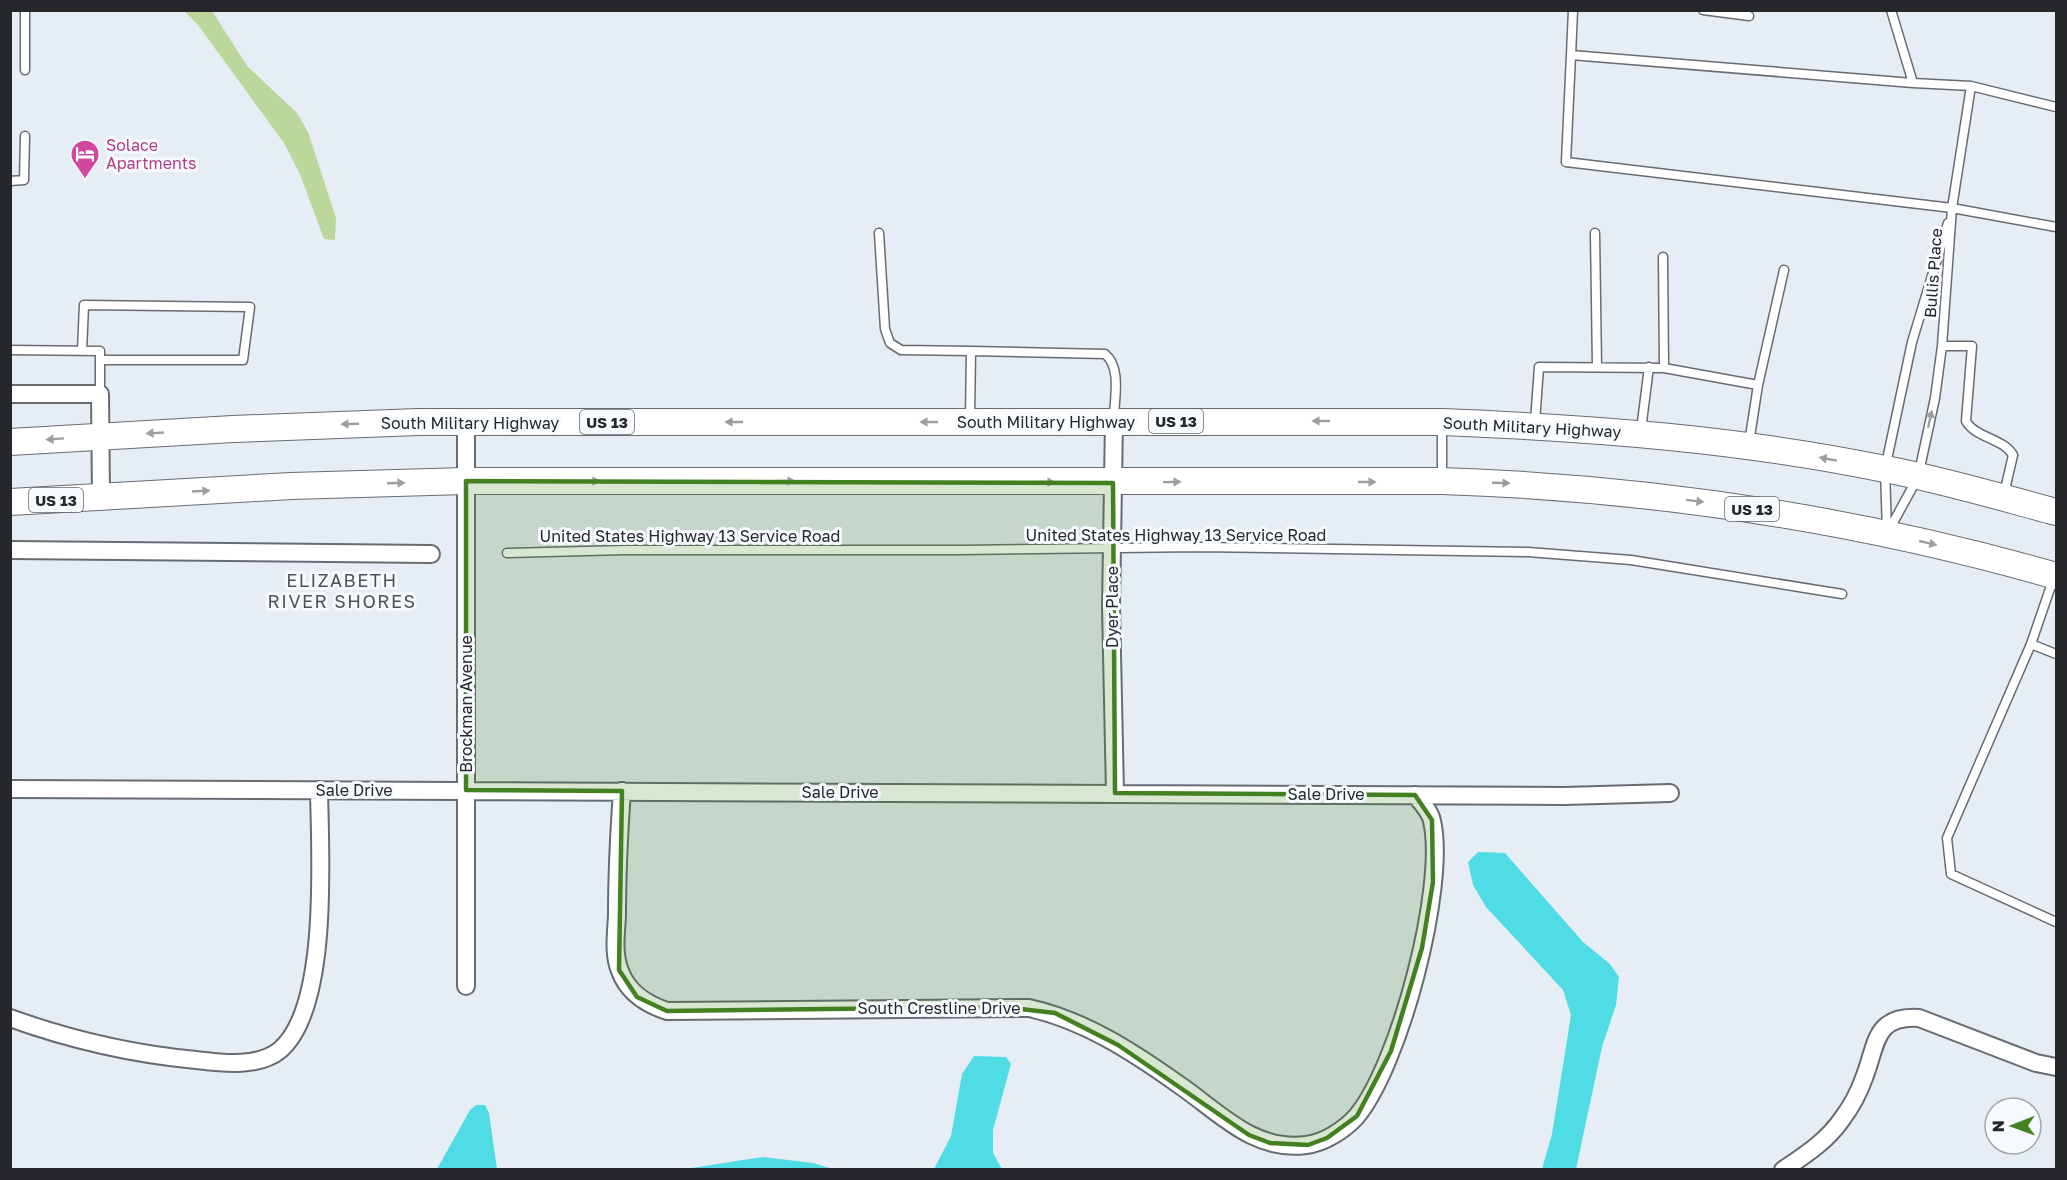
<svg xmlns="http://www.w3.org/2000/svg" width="2067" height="1180" font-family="'Golos Text',sans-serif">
	<rect width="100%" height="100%" fill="#e6edf5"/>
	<path fill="#bbd79b" d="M 184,11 L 212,11 L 247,66 L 297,113 L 308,132 L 336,218 L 335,240 L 324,239 L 300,174 L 284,143 L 198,25 Z"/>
	<path fill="#50dce4" d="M 1478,852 L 1505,853 L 1583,942 L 1610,964 L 1619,977 L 1616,1005 L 1602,1047 L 1576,1169 L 1542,1169 L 1552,1134 L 1571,1015 L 1563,990 L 1486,907 L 1473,885 L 1468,862 Z
		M 974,1056 L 1006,1057 L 1011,1064 L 993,1130 L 993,1153 L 1002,1169 L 934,1169 L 951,1136 L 962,1074 Z
		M 476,1105 L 485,1105 L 489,1113 L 497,1169 L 437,1169 L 470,1110 Z
		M 763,1157 L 813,1163 L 833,1169 L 685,1169 Z"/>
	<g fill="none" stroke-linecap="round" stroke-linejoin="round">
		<g stroke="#676c73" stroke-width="11">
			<path id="service" d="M 1703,10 L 1749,16
				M 1891,10 L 1913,83
				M 1571,55 L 1573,10
				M 25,70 L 25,10
				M 2056,107 L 1971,86 L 1913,83 L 1571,55 L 1566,162 L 1952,208 L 2056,227
				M 10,181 L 24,180 L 25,136
				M 879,233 L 885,329 L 890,343 L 901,350 L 971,351 L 970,418
				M 1595,233 L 1597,367
				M 1663,257 L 1664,368
				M 1942,346 L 1972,346 L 1966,421 C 1975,438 2003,438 2013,455 L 2004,494
				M 10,350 L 100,351 L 100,394
				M 82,351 L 84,305 L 250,307 L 243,360 L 100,360
				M 971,351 L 1105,354 C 1122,368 1114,399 1114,419
				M 1758,385 L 1784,270
				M 1535,422 L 1539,367 L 1664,368 L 1758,385 L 1749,443
				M 1641,430 L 1649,367
				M 1442,478 L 1442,425
				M 1887,532 L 1885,469 L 1912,342 L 1948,223
				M 1888,532 L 1918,477 L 1935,398 L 1942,346 L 1952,208 L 1971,86
				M 507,553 L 625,550 L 960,550 L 1199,547 L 1528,552 L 1631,560 L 1842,594
				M 2054,577 L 2031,644 L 1947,838 L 1951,874 L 2056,922
				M 2031,644 L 2056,654"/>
		</g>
		<g stroke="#676c73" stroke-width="20">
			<path id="minor" d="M 10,394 L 100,394 L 101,496
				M 1114,421 L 1111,607 L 1115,793
				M 466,422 L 466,986
				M 10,550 L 431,554
				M 10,789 L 1564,796 L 1670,793
				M 622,791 C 619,833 617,874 617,916 C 616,934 613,954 620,971 C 628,993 646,1004 667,1011 L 1029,1008 C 1084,1020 1133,1052 1178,1084 C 1218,1111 1253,1152 1306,1145 C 1324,1143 1344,1130 1356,1117 C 1399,1067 1447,886 1432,821 C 1430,811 1422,803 1415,795
				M 10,1018 C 71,1040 132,1054 196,1060 C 222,1063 258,1068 280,1050 C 330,1007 320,852 319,790
				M 1783,1170 C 1805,1155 1827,1141 1842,1119 C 1851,1107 1859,1092 1864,1078 C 1877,1046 1873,1015 1919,1018 L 2036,1063 L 2056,1067"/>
		</g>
		<g stroke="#676c73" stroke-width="28">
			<path id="primary" d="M 10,442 L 233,429 L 418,422 L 1443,422 C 1591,428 1739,439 1885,469 C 1943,480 2000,497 2056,512
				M 10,502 L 291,486 L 466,481 L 1442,481 C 1652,488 1854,518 2056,576"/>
		</g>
		<use href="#service" stroke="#fff" stroke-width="8"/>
		<use href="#minor" stroke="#fff" stroke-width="16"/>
		<use href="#primary" stroke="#fff" stroke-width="26"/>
	</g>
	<defs><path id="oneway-solid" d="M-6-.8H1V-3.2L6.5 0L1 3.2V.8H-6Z" transform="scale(1.5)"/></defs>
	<g fill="#9d9e9f">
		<use href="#oneway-solid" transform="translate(1930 419) rotate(-78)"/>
		<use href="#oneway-solid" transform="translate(1321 421) rotate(-180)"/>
		<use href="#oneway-solid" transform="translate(734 422) rotate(180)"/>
		<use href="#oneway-solid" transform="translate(929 422) rotate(-180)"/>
		<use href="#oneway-solid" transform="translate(350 424) rotate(178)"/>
		<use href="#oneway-solid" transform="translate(155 433) rotate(177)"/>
		<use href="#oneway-solid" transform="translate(55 439) rotate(176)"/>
		<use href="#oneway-solid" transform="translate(1828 459) rotate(-170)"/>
		<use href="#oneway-solid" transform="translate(591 481)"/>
		<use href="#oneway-solid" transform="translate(786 481)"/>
		<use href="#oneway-solid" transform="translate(1046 482) rotate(1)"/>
		<use href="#oneway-solid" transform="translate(1172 482) rotate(-1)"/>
		<use href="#oneway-solid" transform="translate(1367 482)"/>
		<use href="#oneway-solid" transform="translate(396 483) rotate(-2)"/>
		<use href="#oneway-solid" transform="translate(1501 483) rotate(2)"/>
		<use href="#oneway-solid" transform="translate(201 491) rotate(-3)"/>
		<use href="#oneway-solid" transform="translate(1695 501) rotate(7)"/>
		<use href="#oneway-solid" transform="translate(1928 543) rotate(13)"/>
	</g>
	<path fill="#438120" fill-opacity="0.2" stroke="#438120" stroke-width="4.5" stroke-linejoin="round" d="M 466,481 L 1113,483 L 1115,793 L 1415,795 L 1432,820 L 1433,882 L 1422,948 L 1391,1051 L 1357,1116 L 1327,1138 L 1308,1145 L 1270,1143 L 1249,1135 L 1118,1045 L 1055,1013 L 1004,1007 L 667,1011 L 637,997 L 619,970 L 622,791 L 466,790 Z"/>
	<defs>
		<g id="hotel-pin" transform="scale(1.5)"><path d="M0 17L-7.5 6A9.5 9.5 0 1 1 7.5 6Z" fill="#d1479c" stroke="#f6faff"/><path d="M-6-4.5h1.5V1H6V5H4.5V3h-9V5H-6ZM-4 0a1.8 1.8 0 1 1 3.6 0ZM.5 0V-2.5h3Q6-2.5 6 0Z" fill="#fff"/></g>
	</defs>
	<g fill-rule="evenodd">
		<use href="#hotel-pin" x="85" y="154"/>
	</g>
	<g text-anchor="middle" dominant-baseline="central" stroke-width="6" stroke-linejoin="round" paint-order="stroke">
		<g fill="#f6faff" stroke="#64666a" stroke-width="1.5">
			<rect x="1149" y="409" width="54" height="24" rx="4.5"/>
			<rect x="580" y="410" width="54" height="24" rx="4.5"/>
			<rect x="29" y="488" width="54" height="24" rx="4.5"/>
			<rect x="1725" y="497" width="54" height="24" rx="4.5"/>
		</g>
		<g font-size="15" font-weight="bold" fill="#25272a">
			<text x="1176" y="421">US 13</text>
			<text x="607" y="422">US 13</text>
			<text x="56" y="500">US 13</text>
			<text x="1752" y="509">US 13</text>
		</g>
		<g font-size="16" fill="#b23c85" stroke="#f6faff" text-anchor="start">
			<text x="106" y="145">Solace<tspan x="106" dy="18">Apartments</tspan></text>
		</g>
		<g font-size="16" fill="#25272a" stroke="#f6faff">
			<text transform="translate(1933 273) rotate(-86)">Bullis Place</text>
			<text x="1046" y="422">South Military Highway</text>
			<text x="470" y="423">South Military Highway</text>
			<text transform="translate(1532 427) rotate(3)">South Military Highway</text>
			<text x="1176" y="535">United States Highway 13 Service Road</text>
			<text x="690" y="536">United States Highway 13 Service Road</text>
			<text transform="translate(1112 607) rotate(-90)">Dyer Place</text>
			<text transform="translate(466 704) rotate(-90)">Brockman Avenue</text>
			<text x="354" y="790">Sale Drive</text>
			<text x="840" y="792">Sale Drive</text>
			<text x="1326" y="794">Sale Drive</text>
			<text x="939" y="1008">South Crestline Drive</text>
		</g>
		<g font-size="18" letter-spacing="1.5" fill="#4d5259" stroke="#f6faff">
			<text x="342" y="580">ELIZABETH<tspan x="342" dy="21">RIVER SHORES</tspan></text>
		</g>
	</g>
	<rect width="2067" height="1180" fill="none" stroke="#25272a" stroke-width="24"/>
	<g transform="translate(2013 1126) rotate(269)"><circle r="28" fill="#f6faff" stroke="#a2a6aa" stroke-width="1.5"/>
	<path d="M0-4.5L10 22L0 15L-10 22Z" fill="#438120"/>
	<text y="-9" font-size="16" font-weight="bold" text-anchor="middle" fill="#25272a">N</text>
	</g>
</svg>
